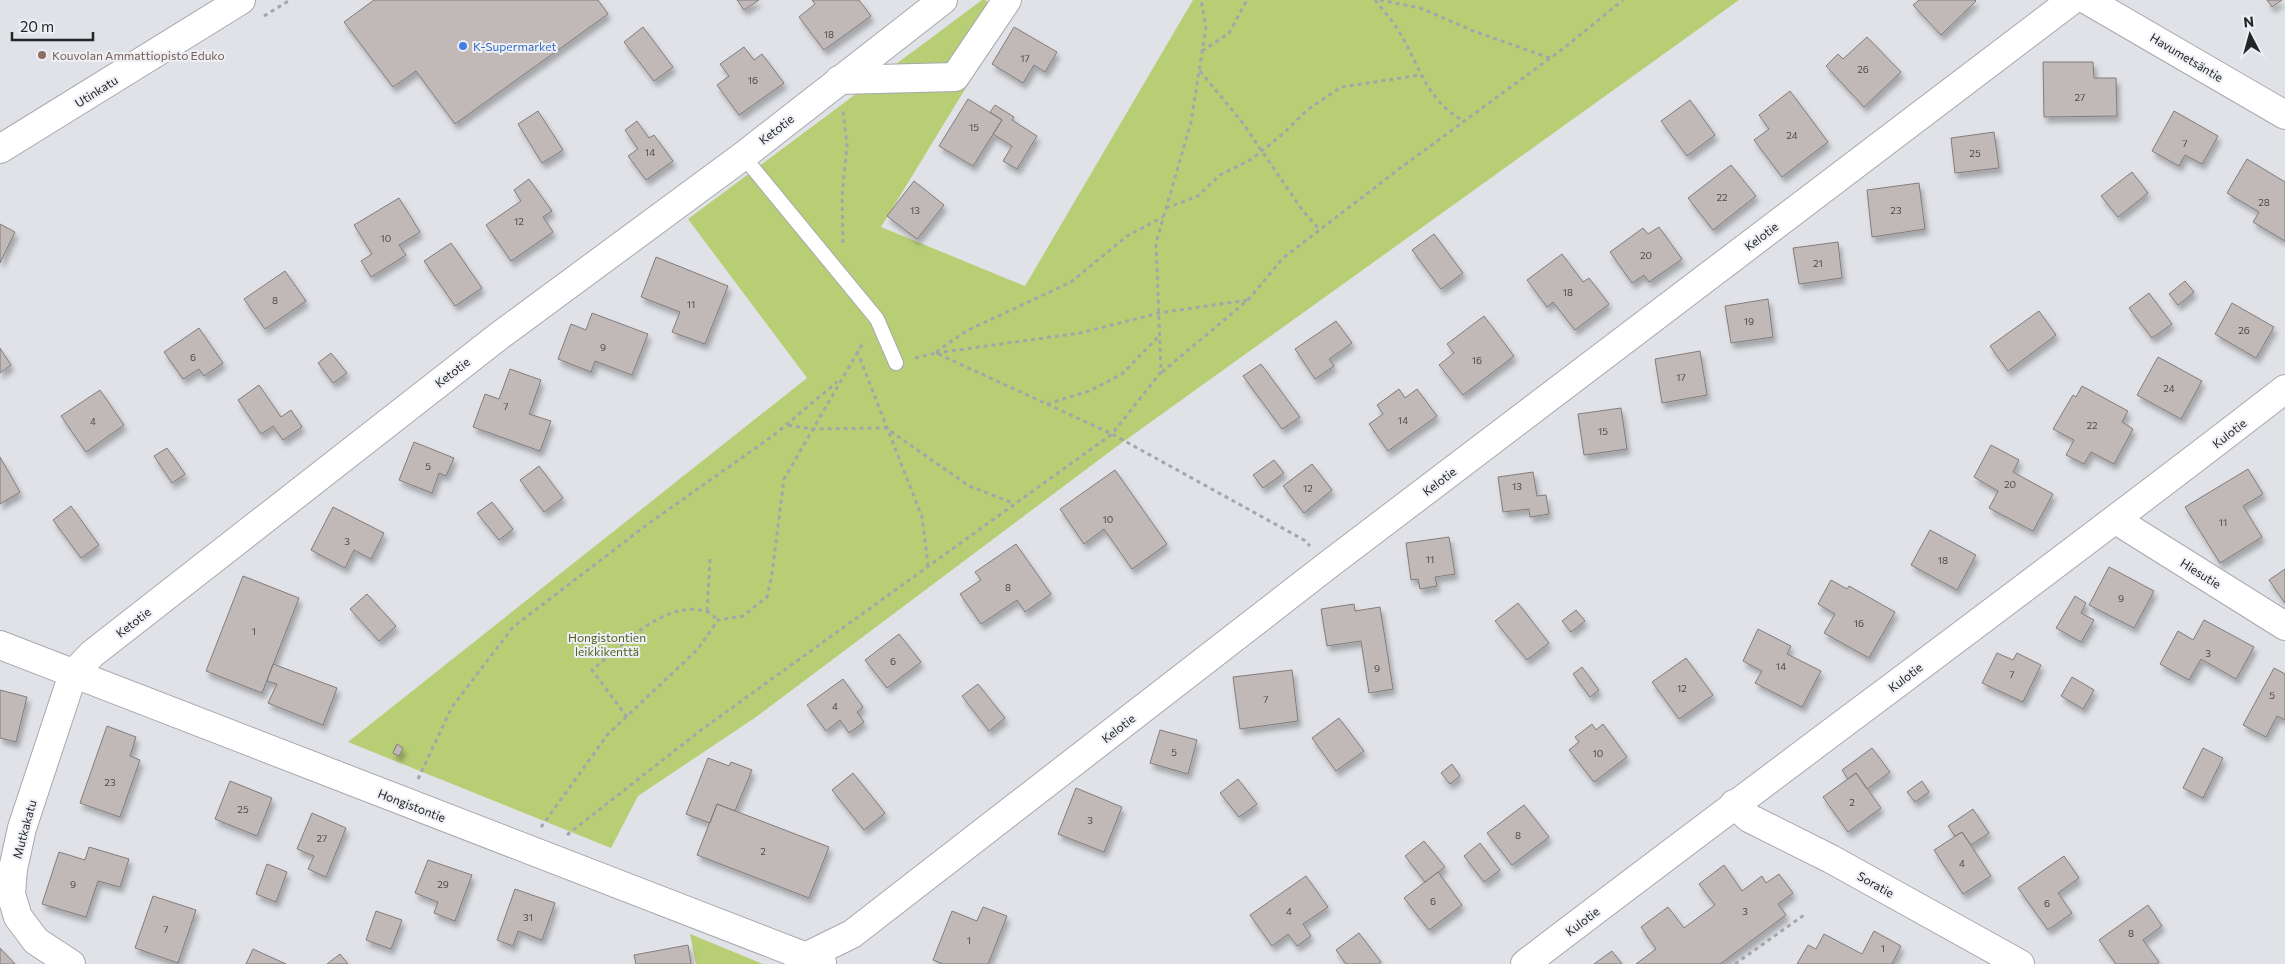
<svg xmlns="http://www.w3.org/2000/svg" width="2285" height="964" font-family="Commissioner,sans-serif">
	<defs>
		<filter id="shadow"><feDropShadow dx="3" dy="5.5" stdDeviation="2.5" flood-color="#0004"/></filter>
	</defs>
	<rect width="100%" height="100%" fill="#e0e2e7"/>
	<path fill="#b8ce75" d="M 982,0 L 985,0 L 1009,17 L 881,227 L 1025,286 L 1193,0 L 1739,0 L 1116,447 L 756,717 L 638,796 L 611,848 L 348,742 L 807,378 L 688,219 Z
		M 690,934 L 763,964 L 696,964 Z"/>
	<path fill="#c0b9b8" stroke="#837c7c" filter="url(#shadow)" d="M 374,0 L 598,0 L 608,14 L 455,124 L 416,71 L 393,87 L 344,22 Z
		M 737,0 L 759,0 L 744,10 Z
		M 812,0 L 859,0 L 871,16 L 824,50 L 799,17 L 815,4 Z
		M 1919,0 L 1975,0 L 1976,1 L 1941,35 L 1913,5 Z
		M 2267,0 L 2282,0 L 2272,7 Z
		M 643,27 L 673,67 L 654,81 L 624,42 Z
		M 1014,27 L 1057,52 L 1045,72 L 1034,65 L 1023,83 L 992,64 Z
		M 1867,37 L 1901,72 L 1864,107 L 1826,66 L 1838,54 L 1843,59 Z
		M 744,47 L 754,60 L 762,54 L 784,83 L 739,115 L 717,85 L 729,76 L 720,64 Z
		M 2043,62 L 2093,62 L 2094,78 L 2116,78 L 2117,116 L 2044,117 Z
		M 1790,91 L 1828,142 L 1782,177 L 1754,140 L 1769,129 L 1759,115 Z
		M 968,99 L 1002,120 L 973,166 L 939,146 Z
		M 1690,100 L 1715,135 L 1687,156 L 1661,121 Z
		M 995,105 L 1014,117 L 1012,120 L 1037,136 L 1017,169 L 1003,161 L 1012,146 L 993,134 L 1002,120 L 990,112 Z
		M 538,111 L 563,150 L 542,163 L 518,124 Z
		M 2174,111 L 2218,136 L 2202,164 L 2185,155 L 2179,166 L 2152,151 Z
		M 637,121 L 649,138 L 654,135 L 673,161 L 646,180 L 628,156 L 638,149 L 625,130 Z
		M 1994,132 L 1999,168 L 1955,173 L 1951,138 Z
		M 2247,159 L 2285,182 L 2285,241 L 2253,222 L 2259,212 L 2227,193 Z
		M 1731,165 L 1756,196 L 1713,230 L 1688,198 Z
		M 2132,172 L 2148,193 L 2118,217 L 2101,196 Z
		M 529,179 L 552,211 L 543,217 L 553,232 L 511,261 L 486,225 L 521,201 L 514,190 Z
		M 914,181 L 944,205 L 917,239 L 887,216 Z
		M 1919,183 L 1925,229 L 1872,237 L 1867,190 Z
		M 399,198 L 420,232 L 399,245 L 406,255 L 371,277 L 361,261 L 372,254 L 354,225 Z
		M 0,224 L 15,232 L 0,263 Z
		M 1659,227 L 1682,259 L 1649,282 L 1644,275 L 1632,283 L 1610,252 L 1643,228 L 1648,234 Z
		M 1434,234 L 1463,273 L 1441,289 L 1412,250 Z
		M 1838,242 L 1842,278 L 1799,284 L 1793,248 Z
		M 451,243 L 482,288 L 455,306 L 424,261 Z
		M 1562,254 L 1583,282 L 1589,278 L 1609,304 L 1575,330 L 1553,302 L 1547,307 L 1527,280 Z
		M 656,257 L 728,286 L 705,344 L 672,332 L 680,312 L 641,297 Z
		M 285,271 L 306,301 L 265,329 L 244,299 Z
		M 2185,281 L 2194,292 L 2178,305 L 2169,294 Z
		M 2149,293 L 2172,324 L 2152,338 L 2129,308 Z
		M 1768,299 L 1773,337 L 1731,343 L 1725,306 Z
		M 2232,303 L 2274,327 L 2256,358 L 2215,334 Z
		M 2039,311 L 2056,335 L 2008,371 L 1990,346 Z
		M 592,313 L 648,334 L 632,375 L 595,361 L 591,372 L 558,359 L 571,324 L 586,330 Z
		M 1484,316 L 1514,356 L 1463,395 L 1439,365 L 1454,353 L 1447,344 Z
		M 1336,321 L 1352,343 L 1329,359 L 1334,366 L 1315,379 L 1295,349 Z
		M 199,328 L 223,363 L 204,376 L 199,369 L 183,379 L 164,352 Z
		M 0,348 L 11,365 L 0,373 Z
		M 1700,351 L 1707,395 L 1662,403 L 1655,359 Z
		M 331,353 L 347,373 L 333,383 L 318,363 Z
		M 2158,357 L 2202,381 L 2181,419 L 2137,395 Z
		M 1261,364 L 1300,417 L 1282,429 L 1243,376 Z
		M 510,369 L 541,380 L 529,414 L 551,421 L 540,451 L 473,427 L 485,394 L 499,399 Z
		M 259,385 L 281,417 L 291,410 L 302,427 L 283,440 L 273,426 L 261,434 L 238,400 Z
		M 2082,386 L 2128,411 L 2122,422 L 2133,429 L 2114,464 L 2091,452 L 2084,464 L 2066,455 L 2074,440 L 2053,429 L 2073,395 L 2076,397 Z
		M 1399,389 L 1405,398 L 1417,389 L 1437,416 L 1388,451 L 1369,424 L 1383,414 L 1377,405 Z
		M 100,390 L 124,425 L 86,452 L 61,416 Z
		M 1621,408 L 1627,449 L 1584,455 L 1578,414 Z
		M 414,442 L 454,458 L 446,476 L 439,473 L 432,493 L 399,480 Z
		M 1991,445 L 2019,460 L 2013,472 L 2053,494 L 2033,531 L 1989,508 L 1998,491 L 1974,477 Z
		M 167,448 L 185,474 L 172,483 L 154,456 Z
		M 0,457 L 20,492 L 0,504 Z
		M 1274,460 L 1284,473 L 1263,488 L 1253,475 Z
		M 1312,464 L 1332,490 L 1304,513 L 1283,486 Z
		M 539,466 L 563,498 L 544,512 L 520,480 Z
		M 2248,469 L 2263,494 L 2243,506 L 2262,537 L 2220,563 L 2185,507 Z
		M 1115,470 L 1167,544 L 1132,569 L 1104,529 L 1084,544 L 1060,509 Z
		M 1533,472 L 1537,496 L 1546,495 L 1549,514 L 1530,517 L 1529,509 L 1503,512 L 1498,477 Z
		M 492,502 L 513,529 L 499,540 L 477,513 Z
		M 71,506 L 99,545 L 81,558 L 53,520 Z
		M 333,507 L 384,533 L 371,559 L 354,550 L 345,568 L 311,550 Z
		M 1930,530 L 1976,555 L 1957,590 L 1911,565 Z
		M 1449,537 L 1455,574 L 1435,577 L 1437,586 L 1420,589 L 1418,579 L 1411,580 L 1406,543 Z
		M 1016,544 L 1051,594 L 1025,612 L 1017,600 L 981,624 L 960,594 L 981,580 L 975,572 Z
		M 2109,567 L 2154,591 L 2134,628 L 2089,605 Z
		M 2285,569 L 2285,603 L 2269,580 Z
		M 243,576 L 299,598 L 262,693 L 206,671 Z
		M 1831,580 L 1847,589 L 1849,586 L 1895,612 L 1869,658 L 1824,633 L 1835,614 L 1818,604 Z
		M 367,594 L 396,626 L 379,641 L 350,609 Z
		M 2075,596 L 2086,603 L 2081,613 L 2094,620 L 2081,642 L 2056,628 Z
		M 1518,603 L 1549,643 L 1527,660 L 1495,621 Z
		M 1354,604 L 1355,611 L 1380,607 L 1393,689 L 1369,693 L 1361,641 L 1327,646 L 1321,609 Z
		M 1576,610 L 1585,621 L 1571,632 L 1562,621 Z
		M 2204,620 L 2254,647 L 2236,679 L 2201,659 L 2189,680 L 2160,664 L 2178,631 L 2193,640 Z
		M 1758,629 L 1791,646 L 1787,654 L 1821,671 L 1802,707 L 1755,683 L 1762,671 L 1743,661 Z
		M 899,634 L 921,662 L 887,688 L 865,660 Z
		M 1997,653 L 2013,660 L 2017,653 L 2041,665 L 2023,702 L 1982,683 Z
		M 1686,658 L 1713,695 L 1679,719 L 1652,682 Z
		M 273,664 L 337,688 L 323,725 L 268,703 L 277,684 L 267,681 Z
		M 1582,667 L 1599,690 L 1590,697 L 1573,674 Z
		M 2274,668 L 2285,674 L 2285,720 L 2277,716 L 2266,737 L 2243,725 Z
		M 1292,670 L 1298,721 L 1240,729 L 1233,677 Z
		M 2072,677 L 2094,690 L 2083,709 L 2061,696 Z
		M 843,679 L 863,707 L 857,712 L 864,722 L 849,733 L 840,720 L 826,731 L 807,705 Z
		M 978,684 L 1005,718 L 989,731 L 962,696 Z
		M 0,690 L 27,697 L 16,742 L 0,738 Z
		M 1339,718 L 1364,751 L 1336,771 L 1312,738 Z
		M 1592,724 L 1596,730 L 1603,724 L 1627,757 L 1594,782 L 1569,750 L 1579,742 L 1575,737 Z
		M 107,726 L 136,737 L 130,756 L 140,760 L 120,817 L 80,803 Z
		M 1160,730 L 1197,740 L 1188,774 L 1150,763 Z
		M 397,744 L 403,748 L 399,756 L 393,753 Z
		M 1872,748 L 1890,772 L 1867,789 L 1856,773 L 1848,779 L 1842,770 Z
		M 2203,748 L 2223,758 L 2203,798 L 2183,788 Z
		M 708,758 L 729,766 L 731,762 L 752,770 L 735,811 L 717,804 L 710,823 L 686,814 Z
		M 1452,764 L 1460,776 L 1450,784 L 1441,773 Z
		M 853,773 L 885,813 L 864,830 L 832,790 Z
		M 1856,773 L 1881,808 L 1848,832 L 1823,797 Z
		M 1238,779 L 1257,804 L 1239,817 L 1220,793 Z
		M 230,781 L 272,798 L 257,836 L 215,819 Z
		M 1922,781 L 1929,792 L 1915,802 L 1907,792 Z
		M 1076,788 L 1122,807 L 1104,852 L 1058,834 Z
		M 717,804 L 829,847 L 809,898 L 697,855 Z
		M 1524,805 L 1549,837 L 1512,865 L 1487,833 Z
		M 1973,809 L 1989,833 L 1971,845 L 1962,832 L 1955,836 L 1948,826 Z
		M 312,813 L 346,828 L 326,877 L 308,869 L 314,856 L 297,849 Z
		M 1962,832 L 1991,876 L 1963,894 L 1934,850 Z
		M 1424,841 L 1445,867 L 1425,882 L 1405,856 Z
		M 1480,843 L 1500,870 L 1484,882 L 1464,856 Z
		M 89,847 L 129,859 L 120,887 L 98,881 L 86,917 L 42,904 L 59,852 L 85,860 Z
		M 2064,856 L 2079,878 L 2058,893 L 2072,913 L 2048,930 L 2018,888 Z
		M 428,860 L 472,875 L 455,921 L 434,913 L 438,902 L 415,893 Z
		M 267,864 L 287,872 L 276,902 L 256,894 Z
		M 1724,865 L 1742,891 L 1762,876 L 1766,883 L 1779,874 L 1793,893 L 1778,904 L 1786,915 L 1720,964 L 1636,964 L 1656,949 L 1641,927 L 1668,907 L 1684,928 L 1715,905 L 1699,884 Z
		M 1438,872 L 1462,905 L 1429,930 L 1404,898 Z
		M 1306,876 L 1328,907 L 1303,924 L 1311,936 L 1297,946 L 1288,934 L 1272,946 L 1250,915 Z
		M 515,889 L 555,903 L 542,940 L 518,931 L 513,946 L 497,940 Z
		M 153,896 L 196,910 L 178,963 L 135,948 Z
		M 2148,905 L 2162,926 L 2143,940 L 2159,962 L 2156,964 L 2116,964 L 2099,940 Z
		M 983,907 L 1007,916 L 988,964 L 943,964 L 933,960 L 952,911 L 977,921 Z
		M 376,911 L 402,920 L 391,949 L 366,940 Z
		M 1874,931 L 1901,946 L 1892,964 L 1797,964 L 1808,945 L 1816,949 L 1824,934 L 1862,954 Z
		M 1359,933 L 1381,962 L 1378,964 L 1346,964 L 1336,950 Z
		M 688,945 L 691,964 L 636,964 L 634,955 Z
		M 0,948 L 15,964 L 0,964 Z
		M 253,949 L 286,964 L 246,964 Z
		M 1612,951 L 1622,964 L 1594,964 Z
		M 340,954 L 348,964 L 327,964 Z"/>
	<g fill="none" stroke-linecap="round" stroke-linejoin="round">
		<g stroke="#a6a8ae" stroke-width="16">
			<path id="service" d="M 743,156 L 877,319 L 896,363"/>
		</g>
		<g stroke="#a6a8ae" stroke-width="30">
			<path id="minor" d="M 2087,0 L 2285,115
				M 839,80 L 955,77 L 1007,0
				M 2116,520 L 2285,626
				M 0,645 L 822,963
				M 1734,804 L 1749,818 L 1831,859 L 2020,964
				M 71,964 L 36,941 L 18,917 L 11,894 L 13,869 L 22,828 L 73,674 L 92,654 L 499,336 L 743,156 L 943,0
				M 806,964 L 803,958 L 852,934 L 1328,565 L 2072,0
				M 1525,964 C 1777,771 2034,584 2285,389"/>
		</g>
		<g stroke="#a6a8ae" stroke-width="30">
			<path id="tertiary" d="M 0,149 L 241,0"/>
		</g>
		<path stroke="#a4a6aa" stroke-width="3" stroke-dasharray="4 4" stroke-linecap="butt" d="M 1375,0 C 1383,10 1392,20 1399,31 C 1419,65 1427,102 1464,121
			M 1380,0 L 1420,8 L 1476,32 L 1550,58
			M 264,16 L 290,0
			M 1202,51 L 1229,33 L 1247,0
			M 1200,71 L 1242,122 L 1303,211 L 1320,230
			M 1166,208 L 1198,196 L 1220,175 L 1252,159 L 1285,132 L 1307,110 L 1341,87 L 1421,75
			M 843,243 L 842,197 L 847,145 L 843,112
			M 857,351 L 922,517 L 928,565
			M 936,352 L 966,331 L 1071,282 L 1127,236 L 1163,217
			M 936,353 L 1080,333 L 1159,313 L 1248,300
			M 915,358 L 936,353 L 1112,434 L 1304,540 L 1310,546
			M 1162,372 L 1248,300 L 1283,258 L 1403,166 L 1564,48 L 1623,0
			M 1047,404 L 1089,391 L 1122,374 L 1160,335
			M 788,425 L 811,429 L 886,428 L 969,486 L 1013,503
			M 707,611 L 710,559
			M 627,717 L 592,670 C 622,646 664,600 705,611 C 710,612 714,617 718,620
			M 418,779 L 452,707 L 513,627 L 648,524 L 774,435 L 837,382
			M 541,827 L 608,734 L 698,649 L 718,620 L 743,616 L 767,597 L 772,574 L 784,479 L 864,341
			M 567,835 L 701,730 L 1112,434 L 1161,372 L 1156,243 L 1191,122 L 1206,27 L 1201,0
			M 1735,964 L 1804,915"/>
		<use href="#service" stroke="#fff" stroke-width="14"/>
		<use href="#minor" stroke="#fff" stroke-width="28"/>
		<use href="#tertiary" stroke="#fff" stroke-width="28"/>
	</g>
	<circle fill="#3f7fe0" stroke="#edeff5" stroke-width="2" cx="463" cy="46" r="5"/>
	<circle fill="#8d6e63" stroke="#edeff5" stroke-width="2" cx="42" cy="55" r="5"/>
	<g text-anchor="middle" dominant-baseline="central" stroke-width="4" stroke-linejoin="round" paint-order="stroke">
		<g font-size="10" fill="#4b4a4b">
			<text x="829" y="34">18</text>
			<text x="1025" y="58">17</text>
			<text x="1863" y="69">26</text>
			<text x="753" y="80">16</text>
			<text x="2080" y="97">27</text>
			<text x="974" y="127">15</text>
			<text x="1792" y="135">24</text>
			<text x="2185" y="143">7</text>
			<text x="650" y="152">14</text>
			<text x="1975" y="153">25</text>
			<text x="1722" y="197">22</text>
			<text x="2264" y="202">28</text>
			<text x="915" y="210">13</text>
			<text x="1896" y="210">23</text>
			<text x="519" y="221">12</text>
			<text x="386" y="238">10</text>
			<text x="1646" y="255">20</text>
			<text x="1818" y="263">21</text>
			<text x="1568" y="292">18</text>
			<text x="275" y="300">8</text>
			<text x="691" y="304">11</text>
			<text x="1749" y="321">19</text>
			<text x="2244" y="330">26</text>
			<text x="603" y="347">9</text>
			<text x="193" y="357">6</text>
			<text x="1477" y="360">16</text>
			<text x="1681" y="377">17</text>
			<text x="2169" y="388">24</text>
			<text x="506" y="406">7</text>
			<text x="1403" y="420">14</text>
			<text x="93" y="421">4</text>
			<text x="2092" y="425">22</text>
			<text x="1603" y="431">15</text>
			<text x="428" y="466">5</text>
			<text x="2010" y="484">20</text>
			<text x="1517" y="486">13</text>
			<text x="1308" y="488">12</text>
			<text x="1108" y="519">10</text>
			<text x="2223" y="522">11</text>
			<text x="347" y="541">3</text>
			<text x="1430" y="559">11</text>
			<text x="1943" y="560">18</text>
			<text x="1008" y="587">8</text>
			<text x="2121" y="598">9</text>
			<text x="1859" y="623">16</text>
			<text x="254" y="631">1</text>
			<text x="2208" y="653">3</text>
			<text x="893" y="661">6</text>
			<text x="1781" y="666">14</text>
			<text x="1377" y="668">9</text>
			<text x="2012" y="674">7</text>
			<text x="1682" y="688">12</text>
			<text x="2272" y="695">5</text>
			<text x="1266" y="699">7</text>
			<text x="835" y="706">4</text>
			<text x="1174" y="752">5</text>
			<text x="1598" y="753">10</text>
			<text x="110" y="782">23</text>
			<text x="1852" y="802">2</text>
			<text x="243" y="809">25</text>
			<text x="1090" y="820">3</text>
			<text x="1518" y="835">8</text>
			<text x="322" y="838">27</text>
			<text x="763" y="851">2</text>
			<text x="1962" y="863">4</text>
			<text x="73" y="884">9</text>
			<text x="443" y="884">29</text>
			<text x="1433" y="901">6</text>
			<text x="2047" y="903">6</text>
			<text x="1289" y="911">4</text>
			<text x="1745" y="911">3</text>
			<text x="528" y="917">31</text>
			<text x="166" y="929">7</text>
			<text x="2131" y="933">8</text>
			<text x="969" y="940">1</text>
			<text x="1883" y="948">1</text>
		</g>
		<g font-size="12" fill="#366cbe" stroke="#edeff5" text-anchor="start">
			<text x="473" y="46">K-Supermarket</text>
		</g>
		<g font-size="12" fill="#785e54" stroke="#edeff5" text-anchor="start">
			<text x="52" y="55">Kouvolan Ammattiopisto Eduko</text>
		</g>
		<g font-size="12" fill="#242527" stroke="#edeff5">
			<text transform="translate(2187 57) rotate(31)">Havumetsäntie</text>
			<text transform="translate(96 91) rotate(-32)">Utinkatu</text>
			<text transform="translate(776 129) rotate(-38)">Ketotie</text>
			<text transform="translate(1761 236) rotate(-37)">Kelotie</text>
			<text transform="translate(452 372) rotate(-38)">Ketotie</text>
			<text transform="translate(2229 433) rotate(-38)">Kulotie</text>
			<text transform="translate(1439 481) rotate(-37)">Kelotie</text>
			<text transform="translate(2201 573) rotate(32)">Hiesutie</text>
			<text transform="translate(133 622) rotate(-38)">Ketotie</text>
			<text transform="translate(1905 677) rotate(-37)">Kulotie</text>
			<text transform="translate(1118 728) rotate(-38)">Kelotie</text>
			<text transform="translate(412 805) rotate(21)">Hongistontie</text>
			<text transform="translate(24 829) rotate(-75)">Mutkakatu</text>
			<text transform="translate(1876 884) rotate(29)">Soratie</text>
			<text transform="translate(1582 921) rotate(-37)">Kulotie</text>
		</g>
		<g font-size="12" fill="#515e1e" stroke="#edeff5">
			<text x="607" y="637">Hongistontien<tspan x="607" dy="14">leikkikenttä</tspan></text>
		</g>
	</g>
	<g transform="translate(2250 35) rotate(354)" stroke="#edeff5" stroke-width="4" paint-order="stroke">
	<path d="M0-4L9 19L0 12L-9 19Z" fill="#242527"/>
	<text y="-8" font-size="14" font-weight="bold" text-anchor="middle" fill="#242527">N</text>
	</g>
	<path d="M12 32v8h81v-8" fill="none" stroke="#242527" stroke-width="2.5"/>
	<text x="20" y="32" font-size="15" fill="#242527" stroke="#edeff5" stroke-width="4" paint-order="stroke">20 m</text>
</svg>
